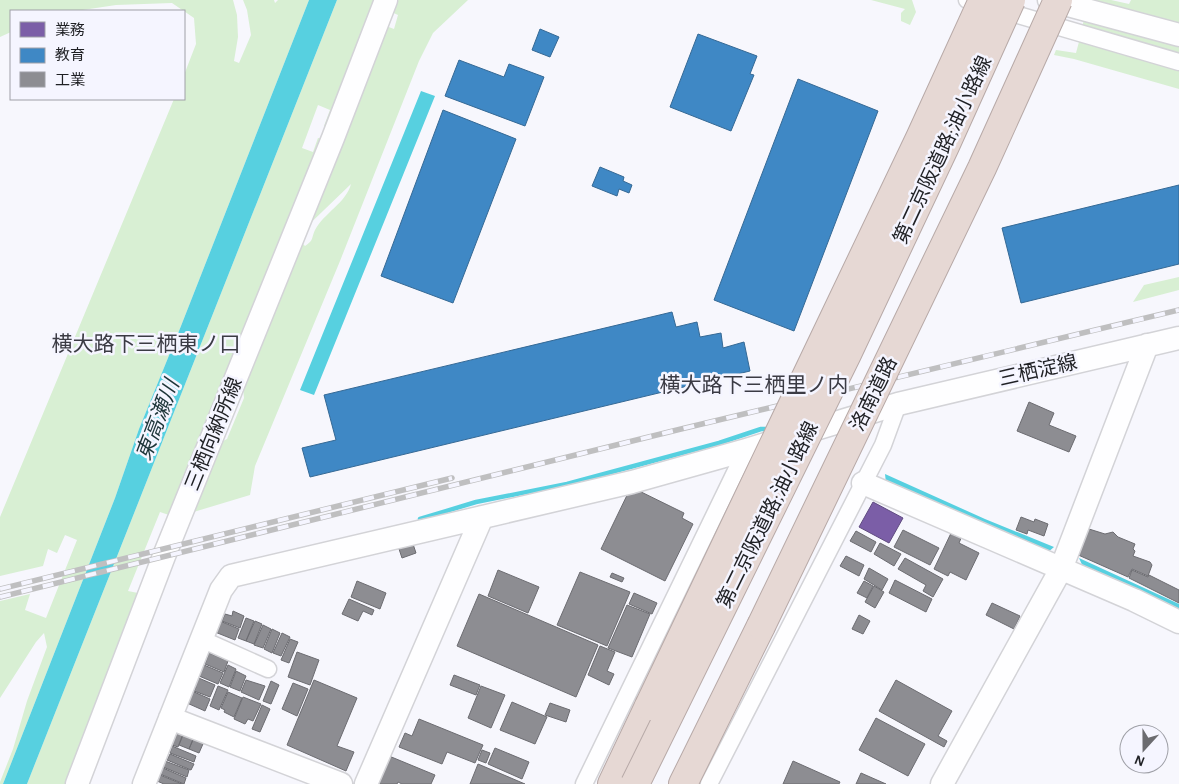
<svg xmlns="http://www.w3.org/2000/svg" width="1179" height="784" font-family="'Alegreya Sans','Noto Sans JP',sans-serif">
	<rect width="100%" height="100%" fill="#f7f7fd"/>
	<path fill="#d8efd3" d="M 0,0 L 233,0 L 237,15 L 238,37 L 234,61 L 239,63 L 251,35 L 247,10 L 243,0 L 274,0 L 275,3 L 278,0 L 309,0 L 181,326 L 139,429 L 115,498 L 3,784 L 0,784 L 0,782 L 13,749 L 27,701 L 47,647 L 44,633 L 36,642 L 0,698 L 0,601 L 30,594 L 25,610 L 46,618 L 77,540 L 65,535 L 57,553 L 48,549 L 43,566 L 0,576 L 0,517 L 174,99 L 184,99 L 184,75 L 196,44 L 194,18 L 172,3 L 116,5 L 76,11 L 11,11 L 11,32 L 0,37 Z
		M 337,0 L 380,0 L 331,129 L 324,126 L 330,110 L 318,105 L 302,148 L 313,152 L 318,138 L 327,140 L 175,517 L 160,512 L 128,591 L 138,593 L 144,575 L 151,576 L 73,784 L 27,784 Z
		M 399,0 L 468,0 L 433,33 L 419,61 L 340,261 L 255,466 L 250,495 L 187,514 L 215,445 L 227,439 L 244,398 L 242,377 L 301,242 L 305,246 C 314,240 311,239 315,230 C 324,213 346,203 351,184 L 296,237 L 381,24 L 394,29 L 398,15 L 387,10 L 390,4 Z
		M 871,0 L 912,0 L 916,12 L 910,25 L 901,21 L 901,13 L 905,9 Z
		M 1097,0 L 1111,0 L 1129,4 L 1131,0 L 1179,0 L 1179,29 L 1096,5 Z
		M 1085,16 L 1179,43 L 1179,56 L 1082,27 Z
		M 1080,38 L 1179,68 L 1179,89 L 1074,59 L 1054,55 L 1056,50 L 1076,53 Z
		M 1179,277 L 1179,290 L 1133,302 L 1144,285 Z"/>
	<path fill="#57d0e0" d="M 309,0 L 337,0 L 27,784 L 3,784 L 115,498 L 139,429 L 181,326 Z
		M 421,91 L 435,96 L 314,395 L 300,390 Z
		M 885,474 L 985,519 L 1054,547 L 1047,553 L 886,483 Z
		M 1079,558 L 1179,604 L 1179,612 L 1084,569 Z"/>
	<path fill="#7b5ea7" stroke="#5f4b80" d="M 873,502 L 903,518 L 889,543 L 859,527 Z"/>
	<path fill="#3f88c5" stroke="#356995" d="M 540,29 L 559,37 L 550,57 L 532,50 Z
		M 698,34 L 757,56 L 750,74 L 754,75 L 731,131 L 670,107 Z
		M 459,60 L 504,77 L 509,64 L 544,77 L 525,126 L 445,96 Z
		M 798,79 L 878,111 L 794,331 L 714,300 Z
		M 443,110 L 516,139 L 453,303 L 381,276 Z
		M 600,167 L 624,177 L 623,181 L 632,185 L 629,193 L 619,189 L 617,196 L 592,186 Z
		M 1179,185 L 1179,264 L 1021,303 L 1002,228 Z
		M 672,312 L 676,327 L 697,322 L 700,337 L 721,333 L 723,348 L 744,342 L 750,371 L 310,477 L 302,448 L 336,440 L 324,395 Z"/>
	<path fill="#8d8d92" stroke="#6c6c71" d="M 1029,402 L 1054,413 L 1049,425 L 1076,436 L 1069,452 L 1017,431 Z
		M 631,487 L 684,513 L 682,518 L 693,524 L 665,581 L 601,549 Z
		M 1021,517 L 1034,522 L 1035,519 L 1048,524 L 1044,536 L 1028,530 L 1027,534 L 1016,530 Z
		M 1089,529 L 1105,534 L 1113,532 L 1118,537 L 1135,544 L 1133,549 L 1135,551 L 1133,556 L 1150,562 L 1152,565 L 1148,576 L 1132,569 L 1128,577 L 1076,554 L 1086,530 Z
		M 903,530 L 939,548 L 930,565 L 894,547 Z
		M 856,531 L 876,542 L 871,552 L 850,541 Z
		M 952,531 L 962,536 L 959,543 L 979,553 L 966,580 L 950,572 L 948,576 L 934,569 Z
		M 412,541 L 416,553 L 402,558 L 398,546 Z
		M 880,543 L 901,554 L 894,566 L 874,554 Z
		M 846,556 L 864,565 L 859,576 L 840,566 Z
		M 905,558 L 943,579 L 933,597 L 923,591 L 926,585 L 898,569 Z
		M 869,568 L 888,579 L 882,590 L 864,579 Z
		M 498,570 L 539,587 L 528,613 L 488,596 Z
		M 1132,570 L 1148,577 L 1149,575 L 1179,590 L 1179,603 L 1129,578 Z
		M 580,572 L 630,592 L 607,646 L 557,625 Z
		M 612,573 L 624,578 L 622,582 L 610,577 Z
		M 895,580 L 932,599 L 926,612 L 889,593 Z
		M 357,581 L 386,593 L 380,609 L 351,597 Z
		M 864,581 L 873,586 L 867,598 L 857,593 Z
		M 874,586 L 884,592 L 875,608 L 865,602 Z
		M 634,593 L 657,603 L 652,614 L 629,604 Z
		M 479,594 L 598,645 L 576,697 L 457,646 Z
		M 349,599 L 374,610 L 372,615 L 363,611 L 358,621 L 342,614 Z
		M 992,603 L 1020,616 L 1014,629 L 986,615 Z
		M 627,605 L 650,614 L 632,657 L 608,648 Z
		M 233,611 L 244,616 L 240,628 L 222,621 L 225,614 L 232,616 Z
		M 859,615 L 870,621 L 863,634 L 852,629 Z
		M 246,618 L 254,621 L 246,641 L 238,638 Z
		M 220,621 L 239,629 L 235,640 L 215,632 Z
		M 255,621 L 262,624 L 254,644 L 246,641 Z
		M 263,625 L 271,629 L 263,648 L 254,645 Z
		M 272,629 L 280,633 L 272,653 L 264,649 Z
		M 282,633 L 290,637 L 281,656 L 273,653 Z
		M 290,639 L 298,642 L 289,663 L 281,660 Z
		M 600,646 L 615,652 L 607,671 L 614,674 L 609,685 L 588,675 Z
		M 297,652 L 319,660 L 310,685 L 288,677 Z
		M 209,653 L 228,661 L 224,672 L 205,664 Z
		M 204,665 L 223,673 L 218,684 L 199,676 Z
		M 228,665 L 236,669 L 229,687 L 220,683 Z
		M 236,671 L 246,676 L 240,691 L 230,687 Z
		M 454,675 L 480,685 L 476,695 L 450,685 Z
		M 194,676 L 215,685 L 210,697 L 194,691 L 196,687 L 191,685 Z
		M 246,680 L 265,686 L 259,700 L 241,692 Z
		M 314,680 L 357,698 L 337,746 L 354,752 L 346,771 L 287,745 Z
		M 896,680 L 952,711 L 938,736 L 947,741 L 944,747 L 879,711 Z
		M 271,681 L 279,685 L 271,704 L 263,701 Z
		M 293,683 L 308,689 L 297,716 L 282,709 Z
		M 218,686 L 228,690 L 219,710 L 210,706 Z
		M 481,686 L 505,695 L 491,728 L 468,718 Z
		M 192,691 L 210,699 L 205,711 L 187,703 Z
		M 228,692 L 242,698 L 234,717 L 224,712 L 225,710 L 221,708 Z
		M 243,697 L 261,704 L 253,721 L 248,719 L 245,724 L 234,719 Z
		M 512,702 L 547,717 L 535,744 L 500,730 Z
		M 550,703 L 570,710 L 566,722 L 545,715 Z
		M 262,705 L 270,709 L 260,732 L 252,729 Z
		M 876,718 L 925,744 L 908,776 L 859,750 Z
		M 419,719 L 483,745 L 475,763 L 447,752 L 442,764 L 399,747 L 405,733 L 412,736 Z
		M 186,728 L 196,732 L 189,749 L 179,745 Z
		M 184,731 L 178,747 L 169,744 L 174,733 Z
		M 196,733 L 206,737 L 199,753 L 189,749 Z
		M 172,746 L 196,756 L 194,762 L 170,753 Z
		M 495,748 L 529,762 L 522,779 L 488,764 Z
		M 482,750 L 490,753 L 486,763 L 478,760 Z
		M 170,754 L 194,764 L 191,770 L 167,760 Z
		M 389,756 L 435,775 L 431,784 L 402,784 L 398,782 L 397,784 L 378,784 Z
		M 165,761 L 189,770 L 187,777 L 163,767 Z
		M 793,761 L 840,782 L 839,784 L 783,784 Z
		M 478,764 L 525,784 L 470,784 Z
		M 163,768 L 186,778 L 184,784 L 160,774 Z
		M 861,773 L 886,784 L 856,784 Z
		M 160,775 L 182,784 L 164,784 L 157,781 Z"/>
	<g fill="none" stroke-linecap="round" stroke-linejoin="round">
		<path stroke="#57d0e0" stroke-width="4.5" d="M 420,519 L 476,502 L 567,484 L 719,443 L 761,429 L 772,429"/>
		<g stroke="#d3d3d7" stroke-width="19">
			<path id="street" d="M 967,0 L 1179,62
				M 201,639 L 268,669
				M 584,784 L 746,450
				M 709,784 L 883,445 L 898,404"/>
		</g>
		<g stroke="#d3d3d7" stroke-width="25">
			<path id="secondary" d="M 1049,0 L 1179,35
				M 863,483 L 1134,600 L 1179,622
				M 170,718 L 341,784
				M 77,784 L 164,556 L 333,138 L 386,0
				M 144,784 L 221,590 L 231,576 L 632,482 L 746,450 L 898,404 L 1179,338
				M 366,784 L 482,517
				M 942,784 L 1061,569 L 1147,345"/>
		</g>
		<g stroke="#b7a9a7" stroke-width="30">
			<path id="highway" d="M 612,784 L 649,706
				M 683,784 L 761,626"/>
		</g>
		<use href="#street" stroke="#fefeff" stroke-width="16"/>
		<use href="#secondary" stroke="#fefeff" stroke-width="22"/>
		<use href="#highway" stroke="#e6d8d4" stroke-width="28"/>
		<g stroke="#bfbfc0" stroke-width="5.5">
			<path id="rail" d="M 0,589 L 452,478
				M 0,597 L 681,429 L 1179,310"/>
		</g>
		<use href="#rail" stroke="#f5f5ff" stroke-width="4" stroke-dasharray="11" stroke-linecap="butt"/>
		<g stroke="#b7a9a7" stroke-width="30" stroke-linecap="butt">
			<path id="highway-bridge" d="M 761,626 L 982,168 L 1058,0
				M 649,706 L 920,138 L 983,0
				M 635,784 L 847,354 L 945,146 L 1011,0"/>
		</g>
		<use href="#highway-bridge" stroke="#e6d8d4" stroke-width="28"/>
	</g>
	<g text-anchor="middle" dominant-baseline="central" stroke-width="5" stroke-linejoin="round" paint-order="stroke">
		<g font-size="20" fill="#1f2024" stroke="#f5f5ff">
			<text transform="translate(943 150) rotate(-65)">第二京阪道路;油小路線</text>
			<text transform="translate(1038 371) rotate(-13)">三栖淀線</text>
			<text transform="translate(874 394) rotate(-64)">洛南道路</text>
			<text transform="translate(214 434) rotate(-68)">三栖向納所線</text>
			<text transform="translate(768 515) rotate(-64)">第二京阪道路;油小路線</text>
		</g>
		<g font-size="21" fill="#3b3b44" stroke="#f5f5ff">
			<text x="146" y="344">横大路下三栖東ノ口</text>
			<text x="754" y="385">横大路下三栖里ノ内</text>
		</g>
		<g font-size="21" font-style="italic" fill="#1c3438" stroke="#f5f5ff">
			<text transform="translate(158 420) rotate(-69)">東高瀬川</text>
		</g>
	</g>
	<rect x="10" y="10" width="175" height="90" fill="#f5f5ff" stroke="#9fa0a7"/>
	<rect x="20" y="22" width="25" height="15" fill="#7b5ea7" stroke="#9fa0a7"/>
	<text x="55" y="35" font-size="15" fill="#1f2024">業務</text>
	<rect x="20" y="48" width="25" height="15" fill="#3f88c5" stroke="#9fa0a7"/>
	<text x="55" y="60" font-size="15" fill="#1f2024">教育</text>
	<rect x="20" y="72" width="25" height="15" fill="#8d8d92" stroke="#9fa0a7"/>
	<text x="55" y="85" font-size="15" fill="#1f2024">工業</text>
	<g transform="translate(1144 749) rotate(201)"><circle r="24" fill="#f5f5ff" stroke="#9fa0a7"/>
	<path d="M0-4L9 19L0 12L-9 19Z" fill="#6b6b70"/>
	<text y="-8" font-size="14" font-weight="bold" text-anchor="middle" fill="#1f2024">N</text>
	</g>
</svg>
